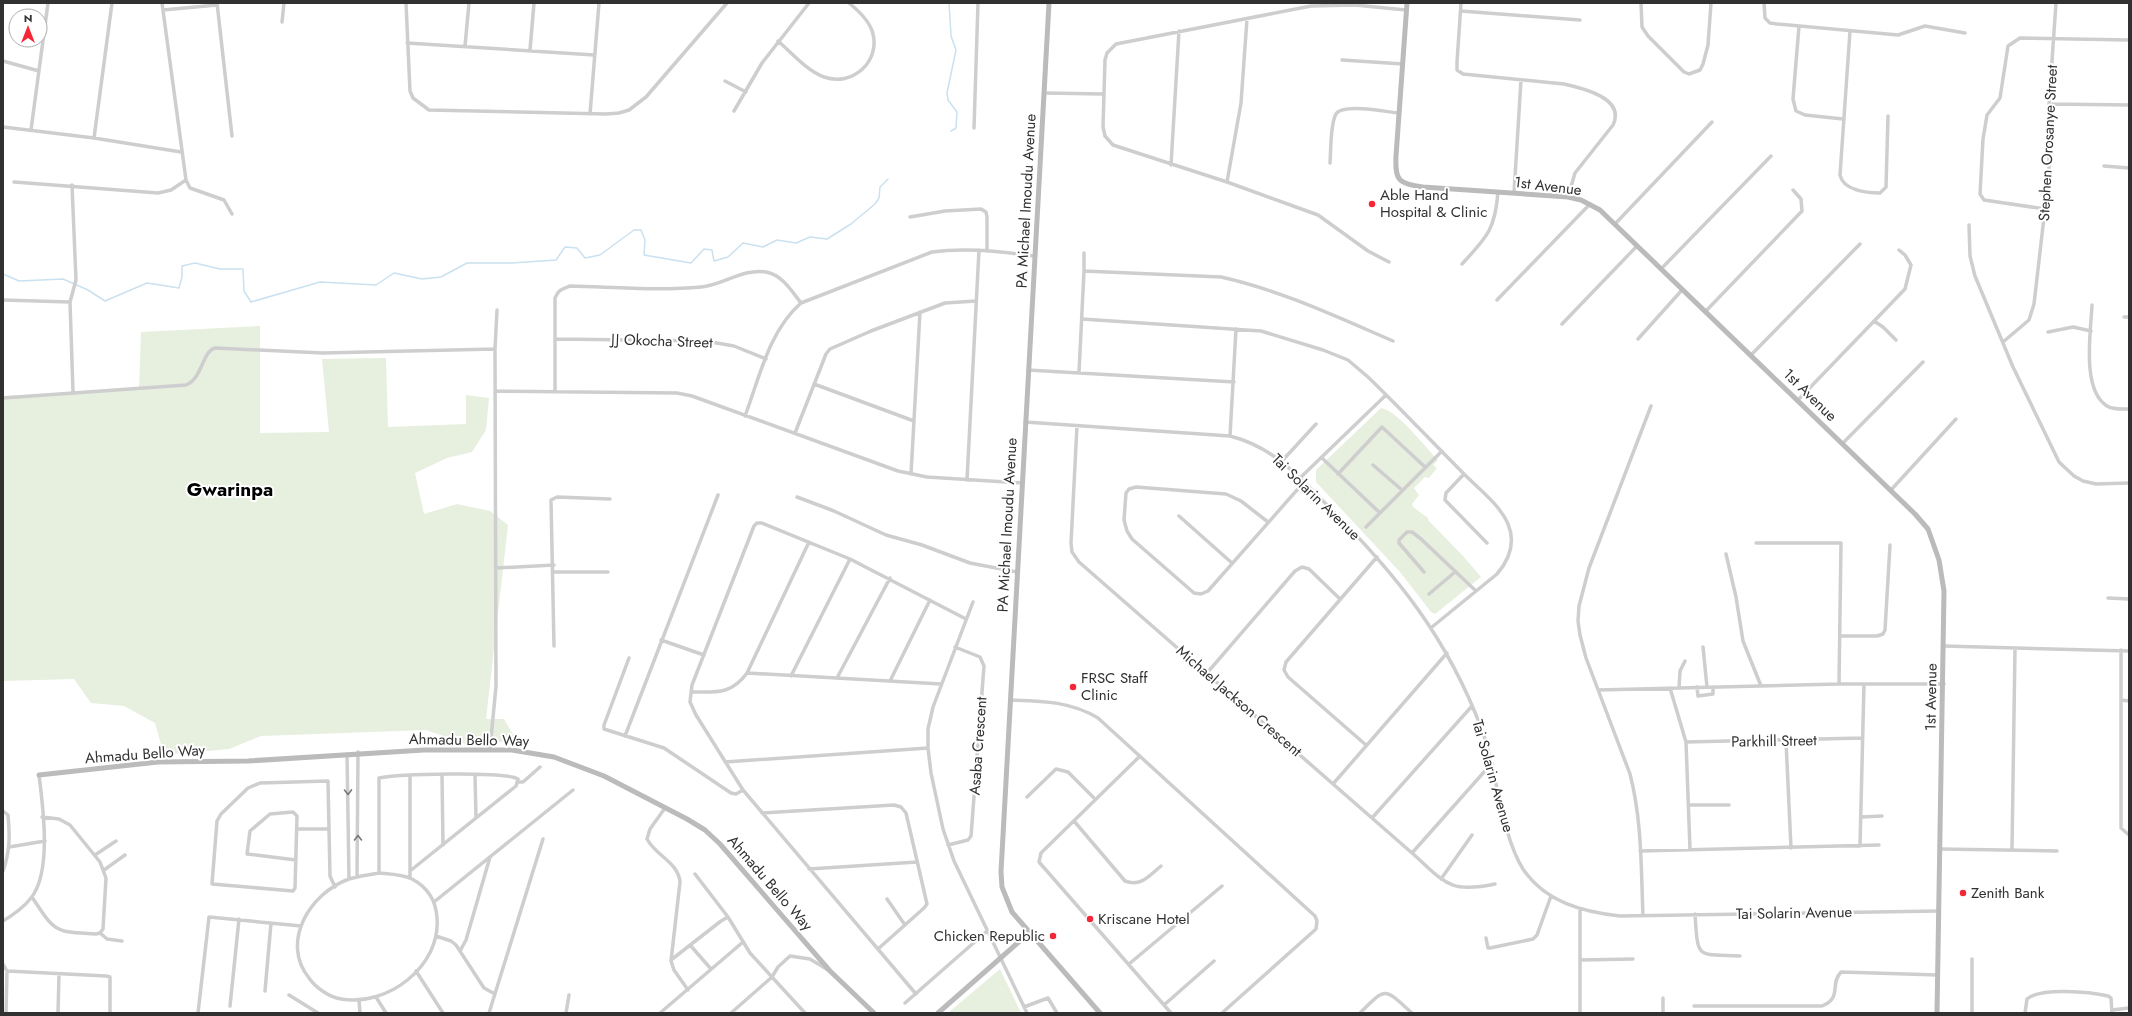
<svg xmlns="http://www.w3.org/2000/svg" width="2132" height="1016" font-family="Jost,sans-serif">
	<rect width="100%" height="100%" fill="#fff"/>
	<path fill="#e7efdf" d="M 260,326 L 260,433 L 329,432 L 322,359 L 386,358 L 388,427 L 466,424 L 466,395 L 489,398 L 486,430 L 472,452 L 447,458 L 415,473 L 424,514 L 457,504 L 490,511 L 508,525 L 486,719 L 504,719 L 517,741 L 466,744 L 426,730 L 261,736 L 229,749 L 164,755 L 155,723 L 124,706 L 91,703 L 74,679 L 3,681 L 3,396 L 139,389 L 141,332 Z
		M 1381,408 C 1398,411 1425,447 1438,460 L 1433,465 L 1437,468 L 1429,478 L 1425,477 L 1414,488 L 1419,495 L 1412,504 L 1413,507 L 1428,518 L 1428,520 L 1464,557 L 1481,577 L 1435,614 L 1431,612 L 1400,572 L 1316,482 L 1316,470 Z
		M 1000,969 L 1021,1013 L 948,1013 Z"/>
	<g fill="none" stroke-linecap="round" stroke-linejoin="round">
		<path stroke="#cae1f0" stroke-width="1.5" d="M 949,3 L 951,36 L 956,50 L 947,93 L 948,100 L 957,112 L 956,128 L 951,131
			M 3,274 L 19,281 L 63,279 L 88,290 L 105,301 L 147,283 L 179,288 L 182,277 L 182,266 L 195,263 L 220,269 L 243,269 L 244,291 L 251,302 L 320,282 L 376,285 L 394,273 L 422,279 L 441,277 L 467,263 L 512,263 L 556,260 L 565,247 L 577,248 L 585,258 L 600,255 L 634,230 L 641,230 L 645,240 L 644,255 L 691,263 L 704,249 L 712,250 L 714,261 L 728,257 L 743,243 L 763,247 L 777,240 L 796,243 L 810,237 L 827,239 L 851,224 L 875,204 L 879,198 L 880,187 L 888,179"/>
		<path stroke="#cecece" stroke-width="3.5" d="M 162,3 L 186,180 L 190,188 L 224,200 L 232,214
			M 217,3 L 232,136
			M 406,3 L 410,91 L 413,98 L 429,110 L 606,114 L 619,113 L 629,110 L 646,97 L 727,3
			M 1461,3 L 1457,62 L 1457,70 L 1463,74 L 1564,84 C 1582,88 1626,98 1613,125 L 1575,173 L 1568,197
			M 1641,3 L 1642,27 L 1648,36 L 1684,72 L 1689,74 L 1700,70 L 1703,64 L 1708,45 L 1711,3
			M 1764,3 L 1765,18 L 1770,23 L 1777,24 L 1898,35 L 1925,26 L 1965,33
			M 163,10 L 217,5
			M 1461,11 L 1580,20
			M 282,22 L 284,3
			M 1799,26 L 1793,99 L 1796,111 L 1805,115 L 1843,119
			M 1850,31 L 1840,175 C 1843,190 1866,193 1880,193 L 1886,187 L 1888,116
			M 778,41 C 792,53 807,71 824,77 C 852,87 880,62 873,34 C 870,21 859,11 849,3
			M 407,43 L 594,55
			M 465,46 L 469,3
			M 530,50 L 534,3
			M 1342,60 L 1403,64
			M 3,61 L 39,71
			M 725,81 L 746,92
			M 1045,93 L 1103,94
			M 2049,104 L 2129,105
			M 734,111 L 762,63 L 809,3
			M 590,114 L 599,3
			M 3,127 L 94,138 L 181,152
			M 974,128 L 978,3
			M 31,130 L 48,3
			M 94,138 L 112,3
			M 1330,163 C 1331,152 1330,124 1336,114 C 1343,103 1386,112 1399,113
			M 1171,165 L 1179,31
			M 2104,166 L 2129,168
			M 14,182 L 158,193 L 171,190 L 186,180
			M 1227,182 L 1241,103 L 1247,19
			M 1514,193 L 1521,80
			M 2045,209 L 1984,200 L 1980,194 L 1983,139 L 1987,115 L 2000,98 L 2008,46 L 2020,38 L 2129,40
			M 910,217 L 945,211 L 981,209 L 986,212 L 987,217 L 987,251
			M 1615,224 L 1712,122
			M 1969,225 L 1970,256 L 1975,276 L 2013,367 L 2059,462 L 2074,476 L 2083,481 L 2096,484 L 2129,483
			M 1084,253 L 1084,271
			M 1389,262 L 1368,251 L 1318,215 L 1227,182 L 1113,145 L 1105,136 L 1103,127 L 1105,60 L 1107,53 L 1116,44 L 1311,6 L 1355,5 L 1406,10
			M 1462,264 C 1487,237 1495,230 1498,192
			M 1661,269 L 1771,156
			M 3,300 L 70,302 L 76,280 L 72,185
			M 1497,300 L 1590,204
			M 70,302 L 73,392
			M 2092,305 C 2091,330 2081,390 2107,406 C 2113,410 2122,409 2129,409
			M 1705,312 L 1802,211 L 1801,199 L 1793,190
			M 2124,317 L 2129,317
			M 1082,319 L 1261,331 L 1323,350 L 1348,360 L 1368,377 C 1401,409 1432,442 1464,474 C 1479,489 1500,505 1508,524 C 1516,543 1509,560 1497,574 L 1432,627
			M 1874,321 L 1883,327 L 1896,340
			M 1562,324 L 1637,246
			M 2048,332 L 2073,327 L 2091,331
			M 556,339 L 705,341 L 734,346 L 766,359
			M 1638,339 L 1682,290
			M 2003,342 L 2029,320 L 2034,304 L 2049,174 L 2049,104 L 2056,3
			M 495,349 L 497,310
			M 1751,355 L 1860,244
			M 1028,370 L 1234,382
			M 1079,372 L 1084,271 L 1221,277 C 1280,290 1337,317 1393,341
			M 814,384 L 914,421
			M 495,391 L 677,393 L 692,396 L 898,471 L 927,477 L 1022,483
			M 555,391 L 555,298 C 558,290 562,289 570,286 C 613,287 658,291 701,287 C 723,285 743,268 766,272 C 782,275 791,290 801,303
			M 3,398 L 186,385 C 203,378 202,351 215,348 L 323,353 L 495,349 L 496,686 L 490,749
			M 1798,400 L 1905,289 L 1911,265 L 1905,255 L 1899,250
			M 745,416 C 760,376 769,331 801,303 L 932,252 C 967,247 1001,252 1035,256
			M 1025,422 L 1230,436 C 1273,447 1296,474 1327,505 C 1397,575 1447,637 1482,730 C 1497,771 1501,834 1523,869 C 1545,902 1583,912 1620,916 L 1939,911
			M 1077,426 L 1071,543 L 1072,552 L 1079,562 L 1412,853 L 1492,763
			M 795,433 L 826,354 L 830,349 L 871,331 L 945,303 L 976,301
			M 1230,436 L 1236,329
			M 1843,443 L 1923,362
			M 1322,458 L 1380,513
			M 1282,461 L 1316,424
			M 1373,465 L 1402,490
			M 911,474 L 920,312
			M 1338,474 L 1382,427 L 1425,467
			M 1464,474 L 1446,493 L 1445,500 L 1487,543
			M 1300,478 L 1386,395
			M 967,480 L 979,250
			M 1891,490 L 1956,419
			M 797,497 L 834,511 L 886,535 L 922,545 L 970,563 L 1017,572
			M 1179,516 L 1232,563
			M 1268,522 L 1241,501 L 1226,494 L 1136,487 L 1129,489 L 1126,493 L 1124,520 L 1127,531 L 1132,539 L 1194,593 L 1201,594 L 1208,591 L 1304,482
			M 1366,527 L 1442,451
			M 1756,543 L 1841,543 L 1839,684
			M 1726,554 L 1736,597 L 1743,641 L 1761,686
			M 496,568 L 554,565
			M 554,572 L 608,572
			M 1424,572 L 1399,543 L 1399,540 L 1407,532 L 1412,532 L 1421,539 L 1476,591
			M 1429,594 L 1455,572
			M 2108,598 L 2129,599
			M 973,602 L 933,707 L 928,729 L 928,748 L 931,773 L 943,829 L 954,861 L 1027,1013
			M 1841,636 L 1877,636 L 1883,634 L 1885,630 L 1890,545
			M 661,640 L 704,655
			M 554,646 L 551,500 L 557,497 L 610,499
			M 1944,646 L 2129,651
			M 1703,647 L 1707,687
			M 2121,650 L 2121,828 L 2129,835
			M 629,658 L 604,725 L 604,729 L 664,748 L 731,793 L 736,794 L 743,790
			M 747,673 L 809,542
			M 1207,673 L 1295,571 L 1302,567 L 1309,569 L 1340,599
			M 791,676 L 850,559
			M 837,678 L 890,578
			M 890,681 L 930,600
			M 1697,687 L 1698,696 L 1713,694 L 1713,687
			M 1670,688 L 1686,742 L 1690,849
			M 1679,688 L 1680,671 L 1685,661
			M 1598,690 L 1839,684 L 1944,684
			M 691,692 C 716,692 731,695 747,673 L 941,684
			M 1010,700 C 1041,701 1070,701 1098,718 L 1315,916 L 1317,921 L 1316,929 L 1222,1013
			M 2121,700 L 2129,701
			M 625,736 L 718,495
			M 1786,741 L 1791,848
			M 1686,742 L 1862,738
			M 1366,745 L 1288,677 L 1284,670 L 1286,662 L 1377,557
			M 347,754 L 349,879
			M 1140,756 L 1041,853 L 1039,862 L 1171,1013
			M 725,762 L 928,748
			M 442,775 L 443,845
			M 475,775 L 476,818
			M 410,776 L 410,878
			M 518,782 L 523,782 L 540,767
			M 1333,784 L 1447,653
			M 1027,797 L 1056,769 L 1068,772 L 1095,799
			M 1690,805 L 1729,805
			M 665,808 L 650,829 L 647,839 C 656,856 678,862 680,882 L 671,961 L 674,970 L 688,990
			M 3,811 L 8,815 C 10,835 10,852 3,871
			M 762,813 L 894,805 L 901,807 L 906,813 L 927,904 L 924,908 L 878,949
			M 1861,817 L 1882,816
			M 1372,818 L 1472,706
			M 1074,821 L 1125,881 C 1141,887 1149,876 1161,866
			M 297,829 L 329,829
			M 948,845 L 968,840 L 971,836 L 984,666 L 980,657 L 955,647
			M 1860,846 L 1864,684
			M 9,847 L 45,841
			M 1940,849 L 2057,851
			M 2012,849 L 2015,648
			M 1640,851 L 1879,845
			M 1412,853 C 1445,882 1448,894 1495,884
			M 95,855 L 116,841
			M 296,860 L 247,854 L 250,831 L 270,814 L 293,812 L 297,816 L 295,888 L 293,891 L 212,884 L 217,821 L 221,814 L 248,788 L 260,783 L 328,781 L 330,876 L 335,887
			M 809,869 L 917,862
			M 104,870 L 125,855
			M 379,873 C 390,874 402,874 412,879 C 427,887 436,900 437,918 C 441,966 388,1007 341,999 C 329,997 316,988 309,978 C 280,942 310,893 349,879 C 359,876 369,875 379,873 Z
			M 379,873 L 379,778 C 397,774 505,771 518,779 L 516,786 L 410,871
			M 695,874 L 728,917
			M 357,877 L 358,752
			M 1441,879 L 1472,835
			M 32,897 C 55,932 54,932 96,934 L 100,933 L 103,929 L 106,878 L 100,862 L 70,825 L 59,819 L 42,817
			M 887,899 L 905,925
			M 434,902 L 573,790
			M 1695,914 C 1698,960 1696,954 1740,956
			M 1643,916 C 1641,868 1642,820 1630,774 L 1586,658 L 1580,635 L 1578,621 L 1579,606 L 1589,568 L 1651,406
			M 3,921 C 13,915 24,907 31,898 C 52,872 43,807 39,775
			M 100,933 L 107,939 L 122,941
			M 436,936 L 451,941 L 456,945 L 484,988 L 495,994
			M 1486,938 L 1488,948 L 1490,948 L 1533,939 L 1537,935 L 1551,896
			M 690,945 L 711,969
			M 460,951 L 466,940 L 490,857
			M 671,960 L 721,921 L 728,917 L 750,953 L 805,1013
			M 1580,960 L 1633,959
			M 3,964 L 7,971 L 6,1013
			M 1129,964 L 1222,886
			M 7,971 L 106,976 L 110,977 L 110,1013
			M 416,971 L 443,1013
			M 265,991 L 271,923
			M 916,994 L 743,790 L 696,715 L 690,702 L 692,685 L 754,526 L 757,523 L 762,523 L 850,559 L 966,619
			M 289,995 L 318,1013
			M 376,997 L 386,1013
			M 359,1000 L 360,1013
			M 905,1003 L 986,932
			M 1164,1005 L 1214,961
			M 230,1006 L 239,919
			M 1694,1006 L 1822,1006 C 1843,997 1829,985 1841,972 L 1938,975
			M 1024,1007 L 1048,998 L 1057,1013
			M 2112,1010 L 2129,1008
			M 58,1013 L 59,974
			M 198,1013 L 209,917 L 301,926
			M 489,1013 L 543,839
			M 566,1013 L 569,995
			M 660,1013 L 743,942
			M 731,1013 L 772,977 L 778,967 L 790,956 L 810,959 L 828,970
			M 1360,1013 C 1387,986 1384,988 1412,1013
			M 1580,1013 L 1580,910
			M 1663,1013 L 1663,998
			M 1972,1013 L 1972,959
			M 2025,1013 L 2027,999 C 2040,987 2091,992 2108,996 L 2111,998 L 2112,1013"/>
		<path stroke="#bbb" stroke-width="5" d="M 1049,3 L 1001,872 L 1002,887 L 1012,912 L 1100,1013
			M 1407,3 L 1396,156 C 1395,180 1398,184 1423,187 L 1568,197 L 1581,200 L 1600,210 L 1915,514 L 1928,529 L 1939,560 L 1944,591 L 1937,1013
			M 39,775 L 158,762 L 248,761 L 424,750 L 512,750 L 554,757 L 604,776 L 687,819 L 705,830 L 720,844 L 830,971 L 874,1013
			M 938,1013 L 1029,933"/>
	</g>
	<defs><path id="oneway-chevron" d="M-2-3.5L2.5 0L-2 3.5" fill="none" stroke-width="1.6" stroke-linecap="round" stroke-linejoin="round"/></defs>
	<g stroke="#787878">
		<use href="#oneway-chevron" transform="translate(348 792) rotate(89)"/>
		<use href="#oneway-chevron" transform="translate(358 838) rotate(-90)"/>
	</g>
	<g fill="#f52736" stroke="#fff" stroke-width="1.5">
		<circle cx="1372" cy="204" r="4"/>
		<circle cx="1073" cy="687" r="4"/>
		<circle cx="1963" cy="893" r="4"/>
		<circle cx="1090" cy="919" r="4"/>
		<circle cx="1053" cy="936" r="4"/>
	</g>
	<g text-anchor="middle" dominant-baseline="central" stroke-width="4" stroke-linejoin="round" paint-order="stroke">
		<g font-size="15" fill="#313131" stroke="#fff">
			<text transform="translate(2048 143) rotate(-87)">Stephen Orosanye Street</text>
			<text transform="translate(1548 186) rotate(7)">1st Avenue</text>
			<text transform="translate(1026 201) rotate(-87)">PA Michael Imoudu Avenue</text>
			<text transform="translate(662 341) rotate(2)">JJ Okocha Street</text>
			<text transform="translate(1810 395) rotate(44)">1st Avenue</text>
			<text transform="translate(1316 497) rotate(44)">Tai Solarin Avenue</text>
			<text transform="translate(1007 525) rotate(-87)">PA Michael Imoudu Avenue</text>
			<text transform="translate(1931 697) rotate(-89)">1st Avenue</text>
			<text transform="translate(1239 701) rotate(41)">Michael Jackson Crescent</text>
			<text transform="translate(469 740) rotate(1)">Ahmadu Bello Way</text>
			<text transform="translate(1774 741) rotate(-1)">Parkhill Street</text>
			<text transform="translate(978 746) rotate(-86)">Asaba Crescent</text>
			<text transform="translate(145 754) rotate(-4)">Ahmadu Bello Way</text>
			<text transform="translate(1493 776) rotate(74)">Tai Solarin Avenue</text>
			<text transform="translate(770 883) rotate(49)">Ahmadu Bello Way</text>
			<text transform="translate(1794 913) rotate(-1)">Tai Solarin Avenue</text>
		</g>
		<g font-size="15" fill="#313131" stroke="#fff" text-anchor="start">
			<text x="1380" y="195">Able Hand<tspan x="1380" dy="17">Hospital &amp; Clinic</tspan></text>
			<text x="1081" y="678">FRSC Staff<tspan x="1081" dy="17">Clinic</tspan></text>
			<text x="1971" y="893">Zenith Bank</text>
			<text x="1098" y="919">Kriscane Hotel</text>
			<text x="1045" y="936" text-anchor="end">Chicken Republic</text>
		</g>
		<g font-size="19" font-weight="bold" fill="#000" stroke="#fff">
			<text x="230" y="489">Gwarinpa</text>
		</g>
	</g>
	<rect width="2132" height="1016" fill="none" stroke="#313131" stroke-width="8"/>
	<g transform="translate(28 28)"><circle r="19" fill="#ffffff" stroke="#adadad"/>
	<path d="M0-3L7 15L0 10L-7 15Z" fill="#f52736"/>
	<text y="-6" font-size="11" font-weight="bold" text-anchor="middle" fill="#313131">N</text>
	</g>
</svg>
